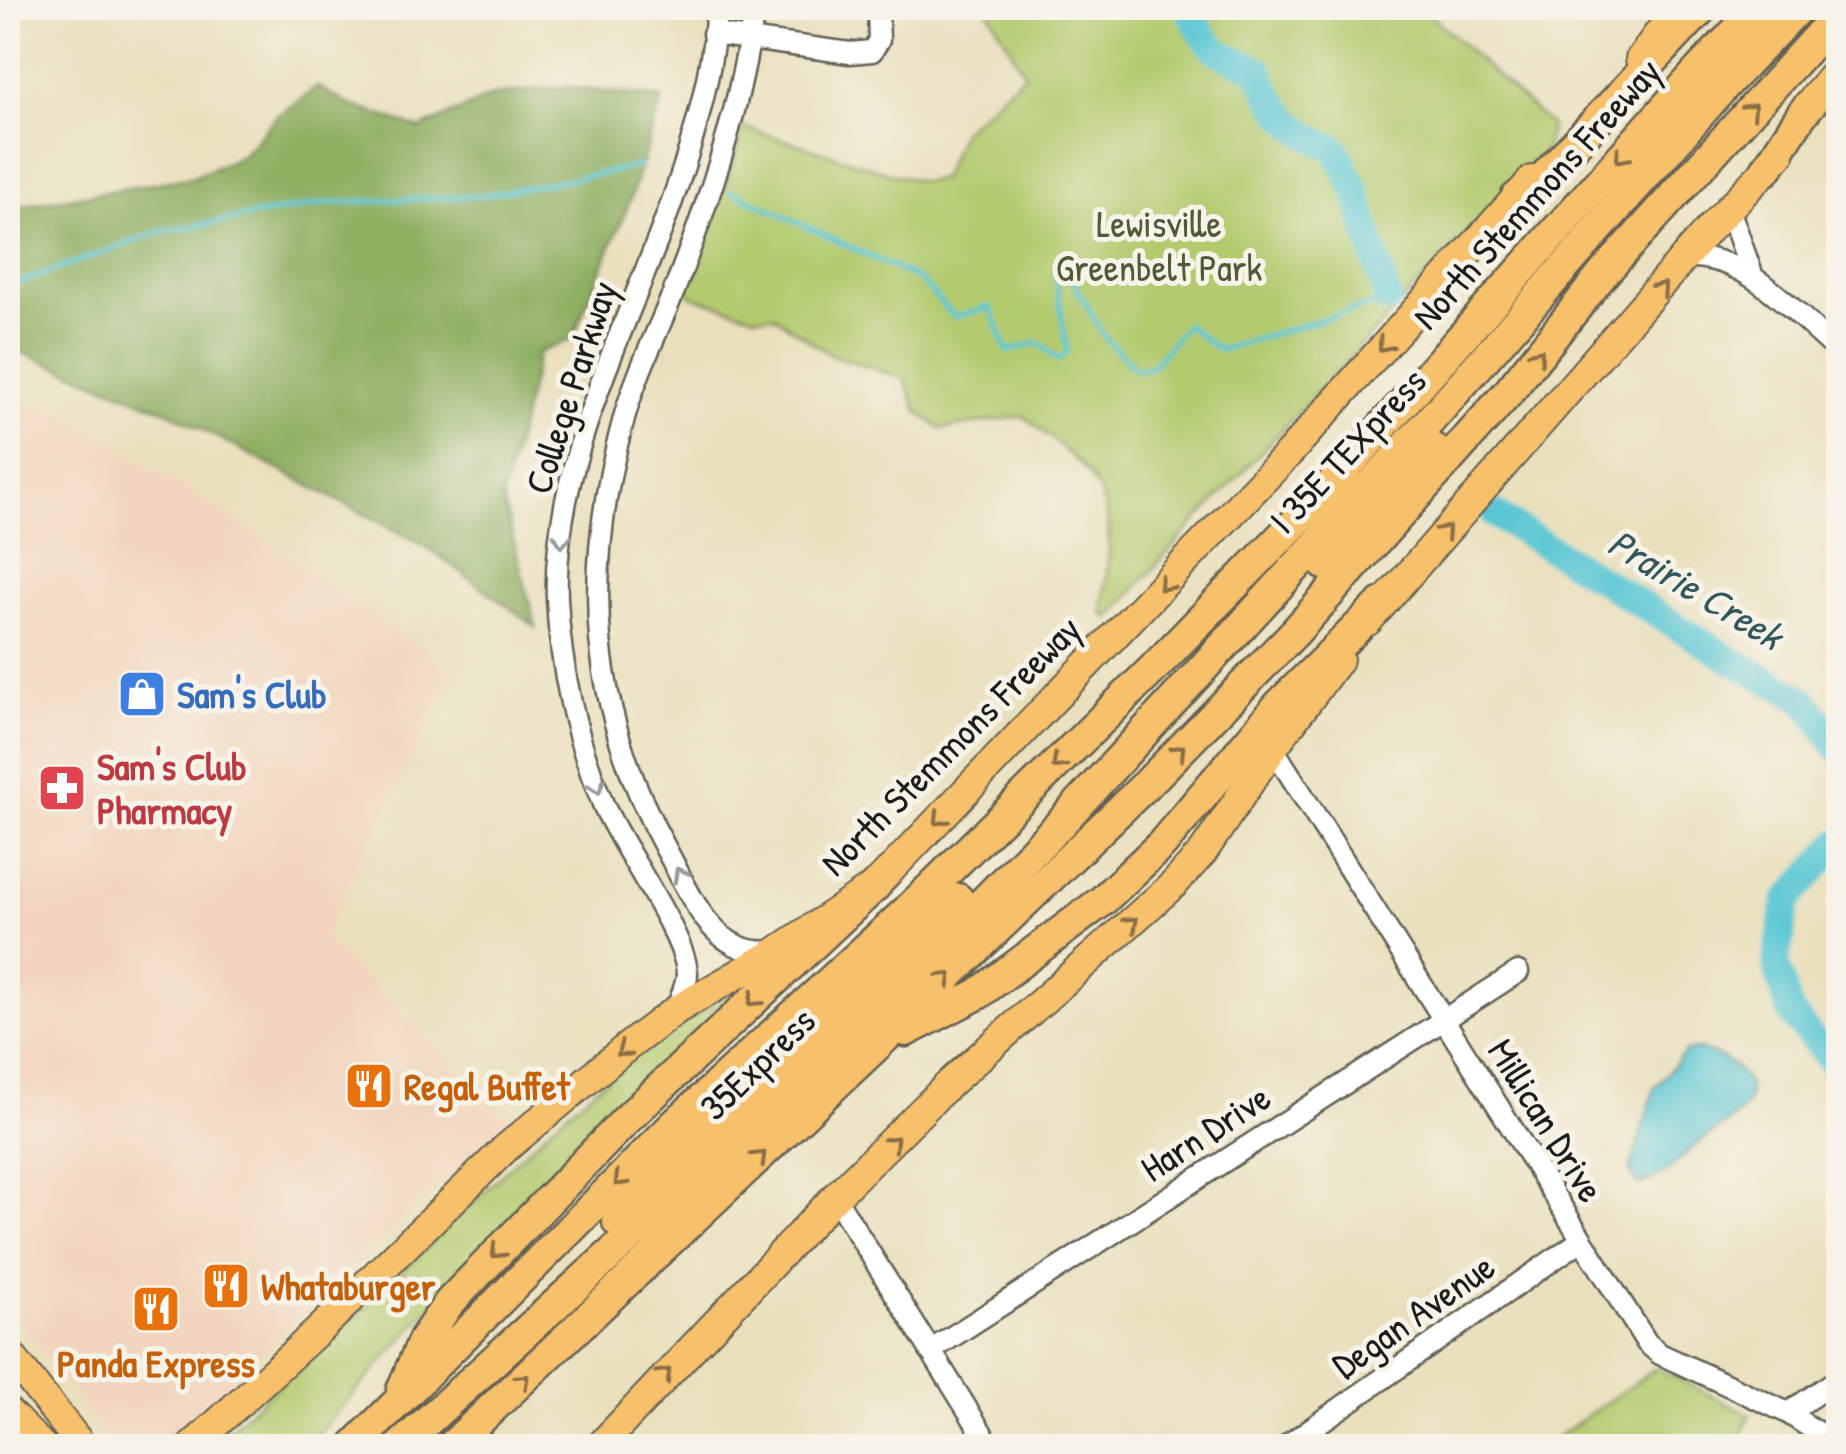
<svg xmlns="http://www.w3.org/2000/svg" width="1846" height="1454" font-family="'Patrick Hand',sans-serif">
	<rect width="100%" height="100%" fill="#f7f3e8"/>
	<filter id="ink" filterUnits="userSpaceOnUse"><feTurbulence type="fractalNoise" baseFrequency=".01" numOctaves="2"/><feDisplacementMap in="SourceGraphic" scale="20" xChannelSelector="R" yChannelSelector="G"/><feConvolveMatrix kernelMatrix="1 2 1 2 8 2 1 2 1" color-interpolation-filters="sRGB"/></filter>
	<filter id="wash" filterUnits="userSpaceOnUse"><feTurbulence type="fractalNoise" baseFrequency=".0048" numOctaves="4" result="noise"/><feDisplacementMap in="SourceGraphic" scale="40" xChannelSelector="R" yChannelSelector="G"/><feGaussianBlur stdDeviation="2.25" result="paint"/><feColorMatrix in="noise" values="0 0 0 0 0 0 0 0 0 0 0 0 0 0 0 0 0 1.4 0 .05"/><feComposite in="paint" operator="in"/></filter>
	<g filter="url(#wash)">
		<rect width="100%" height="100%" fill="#eae0bd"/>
		<path fill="#f2d5bd" d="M 8,403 L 54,408 L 211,503 L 453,670 L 325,936 L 508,1120 L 164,1446 L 112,1446 L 8,1307 Z"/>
		<path fill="#b3ca6e" stroke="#687345" stroke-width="2.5" d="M 987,8 L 1423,8 L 1551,126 L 1546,149 L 1197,520 L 1109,618 L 1102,613 C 1106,575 1116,532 1101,495 C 1088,464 1049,438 1024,416 L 941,429 L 918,412 L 904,378 L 831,355 L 774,316 L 755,316 L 691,296 L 686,287 L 725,187 L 744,127 L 892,174 L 924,182 L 941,179 L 962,131 L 1025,74 Z
			M 757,979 L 524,1203 L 307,1446 L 211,1446 L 366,1306 L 552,1126 L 643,1047 Z
			M 1656,1368 L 1750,1415 L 1736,1446 L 1544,1446 Z"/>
		<path fill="#8eae61" stroke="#55653e" stroke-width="2.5" d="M 318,87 L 346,103 L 420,129 L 494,95 L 564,87 L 662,98 L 629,203 L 572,339 L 539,352 L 502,497 L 536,627 L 427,547 L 165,410 L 8,347 L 8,208 L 194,177 L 243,155 L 277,116 Z"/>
		<path fill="#5bc7d4" stroke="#3c7278" stroke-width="2.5" d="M 1698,1049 C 1713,1053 1728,1059 1739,1071 C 1772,1105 1719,1126 1696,1145 C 1678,1160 1661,1181 1637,1184 L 1630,1170 L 1655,1087 L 1686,1051 Z"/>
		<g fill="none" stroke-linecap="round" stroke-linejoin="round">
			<path stroke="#5bc7d4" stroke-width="5" d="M 731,191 L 920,280 L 954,317 L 990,307 L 1007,351 L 1038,343 L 1058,360 L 1067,352 L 1055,270 L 1070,275 L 1103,335 L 1136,370 L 1152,367 L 1186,325 L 1219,350 L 1388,300
				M 8,287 L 159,232 L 327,203 L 479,196 L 640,166"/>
			<path stroke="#5bc7d4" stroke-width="28" d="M 1188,8 C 1211,51 1213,52 1259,70 C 1273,109 1295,134 1335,148 L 1356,191 L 1388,300
				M 1494,514 L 1733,661 L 1806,701 L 1838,749
				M 1838,843 L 1787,901 L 1776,964 L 1790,1012 L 1838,1070"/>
		</g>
	</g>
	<g filter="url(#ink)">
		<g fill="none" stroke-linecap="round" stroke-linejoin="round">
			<g stroke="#646154" stroke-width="25">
				<path id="minor" d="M 754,8 C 741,107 710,198 674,291 C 657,333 636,375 624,418 C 581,573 589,709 667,851 C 686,885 704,937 746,949 C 755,952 766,951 776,952
					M 713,34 L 850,53 L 872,51 L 879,40 L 878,8
					M 1732,206 L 1732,217 L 1753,277
					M 1687,257 C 1747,254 1795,314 1838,350
					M 1273,748 L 1647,1343 L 1660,1354 L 1788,1413 L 1838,1446
					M 676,1010 C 680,999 687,985 687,974 C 687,937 620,845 603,804 C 576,740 560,667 557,598 C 553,497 597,390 634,299 C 672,207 710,107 717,8
					M 835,1197 L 990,1446
					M 930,1351 L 1518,972
					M 1788,1413 L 1838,1379
					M 8,1445 L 27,1433
					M 1286,1446 L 1580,1241"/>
			</g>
			<g stroke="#646154" stroke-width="32">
				<path id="major" d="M 1640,59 L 1677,8
					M 1368,621 L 1709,229 L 1780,155
					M 8,1352 L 82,1446
					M 8,1412 L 42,1446
					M 192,1446 L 319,1330 L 506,1148 L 627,1047 L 676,1010 L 776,952 L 876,885 L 1291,451 L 1532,180
					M 600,1446 L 835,1197 L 950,1083 L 1174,884 L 1203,852 L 1273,748 L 1339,659"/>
			</g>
			<g stroke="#646154" stroke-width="35">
				<path id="highway" d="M 1766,170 L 1802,114 L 1838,71
					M 1516,198 L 1544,177 L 1702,8
					M 1324,564 L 1434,449
					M 906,1031 L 978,994 L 1102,901 L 1162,844 L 1279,705 L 1381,604
					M 618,1222 L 817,1026 L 958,899
					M 402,1390 L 424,1339 L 449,1303 L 628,1118 L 876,885
					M 354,1446 L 674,1125 L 907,911 L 1152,670 L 1318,499 L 1699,70 L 1758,8
					M 400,1446 L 712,1162 L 960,926 L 1060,824 L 1425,426 L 1725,85 L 1798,8
					M 452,1446 L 876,1046 L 1152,779 L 1295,632 L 1507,394 L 1602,275 L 1838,14"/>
			</g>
			<use href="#minor" stroke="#fff" stroke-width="20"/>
			<use href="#major" stroke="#f7c06b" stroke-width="28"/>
			<use href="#highway" stroke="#f7c06b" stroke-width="30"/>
		</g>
		<defs><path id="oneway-chevron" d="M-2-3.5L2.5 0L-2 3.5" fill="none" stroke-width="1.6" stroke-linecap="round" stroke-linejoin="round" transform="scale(2.5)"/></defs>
		<g stroke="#8a6e44">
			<use href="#oneway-chevron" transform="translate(1751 109) rotate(-48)"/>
			<use href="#oneway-chevron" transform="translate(1621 157) rotate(132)"/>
			<use href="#oneway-chevron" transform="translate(1661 288) rotate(-49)"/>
			<use href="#oneway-chevron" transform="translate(1384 345) rotate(131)"/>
			<use href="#oneway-chevron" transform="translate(1538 355) rotate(-51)"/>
			<use href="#oneway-chevron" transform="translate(1445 531) rotate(-48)"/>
			<use href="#oneway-chevron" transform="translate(1165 585) rotate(133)"/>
			<use href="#oneway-chevron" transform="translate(1179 751) rotate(-46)"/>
			<use href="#oneway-chevron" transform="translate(1058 763) rotate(136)"/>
			<use href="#oneway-chevron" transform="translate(940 819) rotate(134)"/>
			<use href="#oneway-chevron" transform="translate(1132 923) rotate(-42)"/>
			<use href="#oneway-chevron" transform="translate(946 978) rotate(-44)"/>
			<use href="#oneway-chevron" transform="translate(754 1000) rotate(137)"/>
			<use href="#oneway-chevron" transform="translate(623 1051) rotate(142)"/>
			<use href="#oneway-chevron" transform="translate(893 1142) rotate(-46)"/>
			<use href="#oneway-chevron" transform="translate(760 1157) rotate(-44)"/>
			<use href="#oneway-chevron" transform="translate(620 1180) rotate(135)"/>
			<use href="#oneway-chevron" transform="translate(497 1252) rotate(134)"/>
			<use href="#oneway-chevron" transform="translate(665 1374) rotate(-46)"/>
			<use href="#oneway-chevron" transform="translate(523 1380) rotate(-43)"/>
		</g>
		<g stroke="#999">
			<use href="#oneway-chevron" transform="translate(562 541) rotate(95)"/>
			<use href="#oneway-chevron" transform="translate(597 787) rotate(70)"/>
			<use href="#oneway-chevron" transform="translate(680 874) rotate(-119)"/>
		</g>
	</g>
	<defs>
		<g id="shop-square" transform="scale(2.5)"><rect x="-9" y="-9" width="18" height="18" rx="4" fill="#3f7fe0" stroke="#f7f3e8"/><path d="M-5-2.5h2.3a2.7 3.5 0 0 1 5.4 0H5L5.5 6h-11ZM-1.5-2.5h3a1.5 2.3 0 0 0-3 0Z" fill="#fff"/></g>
		<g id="pharmacy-square" transform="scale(2.5)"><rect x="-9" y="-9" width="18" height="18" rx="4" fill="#e0444e" stroke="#f7f3e8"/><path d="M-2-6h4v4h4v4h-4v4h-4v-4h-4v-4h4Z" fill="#fff"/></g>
		<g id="restaurant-square" transform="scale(2.5)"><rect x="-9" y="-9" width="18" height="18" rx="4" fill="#e8710a" stroke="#f7f3e8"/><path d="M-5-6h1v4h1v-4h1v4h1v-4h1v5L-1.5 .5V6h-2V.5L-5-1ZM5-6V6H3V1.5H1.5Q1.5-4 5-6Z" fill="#fff"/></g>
	</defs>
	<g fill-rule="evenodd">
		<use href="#shop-square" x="142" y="694"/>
		<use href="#pharmacy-square" x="62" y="788"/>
		<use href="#restaurant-square" x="369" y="1086"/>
		<use href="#restaurant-square" x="226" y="1286"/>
		<use href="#restaurant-square" x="156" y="1309"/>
	</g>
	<g text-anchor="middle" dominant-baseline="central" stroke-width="10" stroke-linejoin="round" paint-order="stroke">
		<g font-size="38" fill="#1c1c1c" stroke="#f7f3e8">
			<text transform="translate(1536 193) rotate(-48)">North Stemmons Freeway</text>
			<text transform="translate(570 387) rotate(-72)">College Parkway</text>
			<text transform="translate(1347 450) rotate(-47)">I 35E TEXpress</text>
			<text transform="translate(950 745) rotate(-45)">North Stemmons Freeway</text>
			<text transform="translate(757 1063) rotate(-44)">35Express</text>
			<text transform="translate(1547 1120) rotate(58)">Millican Drive</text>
			<text transform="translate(1205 1132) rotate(-33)">Harn Drive</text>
			<text transform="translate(1413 1315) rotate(-35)">Degan Avenue</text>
		</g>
		<g font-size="38" fill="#515939" stroke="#f7f3e8">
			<text x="1159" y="223">Lewisville<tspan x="1159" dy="44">Greenbelt Park</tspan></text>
		</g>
		<g font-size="38" font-weight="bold" fill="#366cbe" stroke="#f7f3e8" text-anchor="start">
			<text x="177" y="694">Sam's Club</text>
		</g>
		<g font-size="38" font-weight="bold" fill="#be3a42" stroke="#f7f3e8" text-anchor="start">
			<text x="97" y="766">Sam's Club<tspan x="97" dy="44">Pharmacy</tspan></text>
		</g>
		<g font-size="38" font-weight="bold" fill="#c56008" stroke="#f7f3e8" text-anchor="start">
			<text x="404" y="1086">Regal Buffet</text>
			<text x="261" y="1286">Whataburger</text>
			<text x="156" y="1363" text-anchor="middle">Panda Express</text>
		</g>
		<g font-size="40" font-style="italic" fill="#32585c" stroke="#f7f3e8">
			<text transform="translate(1696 588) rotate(31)">Prairie Creek</text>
		</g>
	</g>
	<rect width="1846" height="1454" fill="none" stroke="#f7f3e8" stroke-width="40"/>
</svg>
